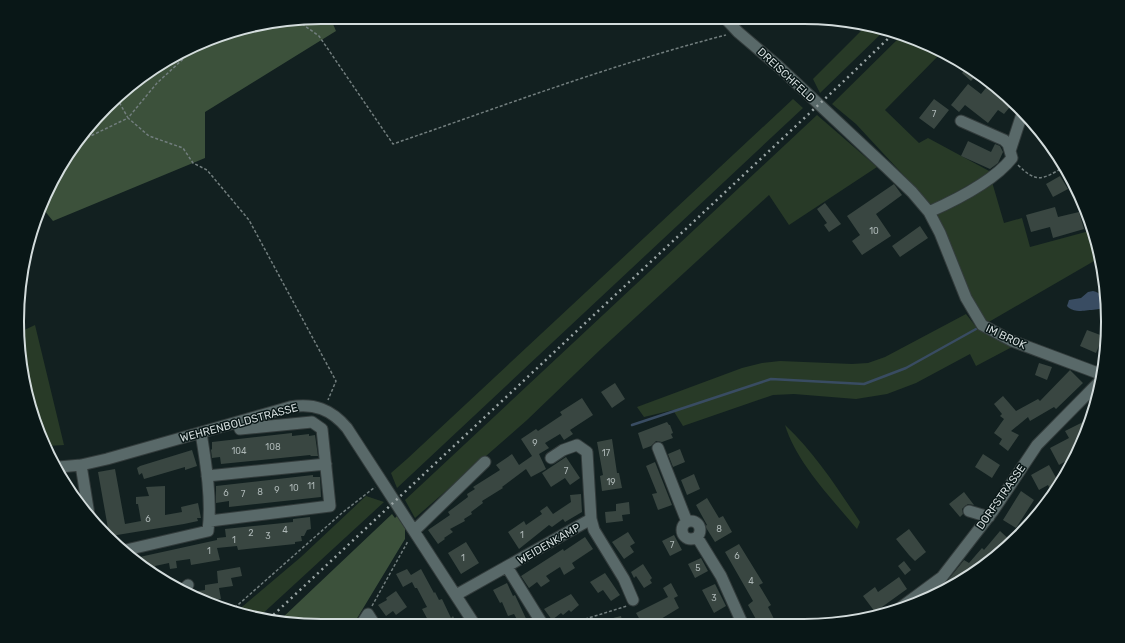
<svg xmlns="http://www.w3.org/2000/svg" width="1125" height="643" font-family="Rubik,sans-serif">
	<rect width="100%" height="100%" fill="#122020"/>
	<path fill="#283a27" d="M 866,26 L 885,30 L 820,93 L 813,79 Z
		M 903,34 L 941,53 L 885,110 L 919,143 L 928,138 L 991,172 L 932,206 L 856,124 L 832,104 Z
		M 793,99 L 803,108 L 397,488 L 391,473 L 407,459 Z
		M 817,115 L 877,167 L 789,225 L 769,195 L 601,349 L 527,420 L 415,518 L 405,500 Z
		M 992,182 L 1004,223 L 1022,218 L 1030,247 L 1093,230 L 1101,257 L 987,323 L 970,296 L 937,214 Z
		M 966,314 L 977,328 L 1012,347 L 976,366 L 970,354 L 916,383 L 887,394 L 856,399 L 794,394 L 773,395 L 683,426 L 673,410 L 644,417 L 637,407 L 742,368 L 762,363 L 780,361 L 852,364 L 868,363 L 885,357 Z
		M 35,325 L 64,445 L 48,446 L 33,420 L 18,341 L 18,333 Z
		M 785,425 C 815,453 838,489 860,522 L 857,529 C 832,499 796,462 785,425 Z
		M 366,496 L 384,502 L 259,617 L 236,612 L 301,557 Z"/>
	<path fill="#3c513b" d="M 321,17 L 330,17 L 336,31 L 205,112 L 205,158 L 53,221 L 44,210 L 41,212 L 68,152 L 136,80 L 224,33 Z
		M 392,514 L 395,518 L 397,516 L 405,528 L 405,539 L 353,625 L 337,623 L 335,625 L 301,625 L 279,621 Z"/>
	<path fill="#394c62" d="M 1093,291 C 1101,292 1105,301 1103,308 C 1101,309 1083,311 1079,311 C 1076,311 1072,310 1069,308 L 1067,306 L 1069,300 L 1081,298 L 1088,292 Z"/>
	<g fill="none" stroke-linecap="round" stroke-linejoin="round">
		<path stroke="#394c62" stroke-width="2.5" d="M 632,425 L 771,379 L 864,384 L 906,368 L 976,329"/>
	</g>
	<path fill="#394641" d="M 968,66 L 978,73 L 971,81 L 962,73 Z
		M 990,83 L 1014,102 L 1004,114 L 998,110 L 988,123 L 965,105 L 959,112 L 951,105 L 968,84 L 981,94 Z
		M 934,99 L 949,110 L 934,129 L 919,118 Z
		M 968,141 L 991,152 L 995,144 L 1000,146 L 1003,152 L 998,163 L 990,169 L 961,156 Z
		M 1060,176 L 1068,189 L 1053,197 L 1046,184 Z
		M 894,184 L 902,195 L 876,214 L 891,236 L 862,255 L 852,241 L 860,235 L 847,216 Z
		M 825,203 L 841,224 L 829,232 L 824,225 L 827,223 L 817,209 Z
		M 1055,207 L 1058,217 L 1079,212 L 1084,229 L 1053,238 L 1050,227 L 1031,232 L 1026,215 Z
		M 920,226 L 928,238 L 900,257 L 892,246 Z
		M 1087,330 L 1103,336 L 1096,353 L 1080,346 Z
		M 1039,363 L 1052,367 L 1047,380 L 1035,375 Z
		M 1070,370 L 1083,383 L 1056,409 L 1054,407 L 1030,421 L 1028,417 L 1011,431 L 1019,435 L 1008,451 L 999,444 L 1002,439 L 994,433 L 1004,419 L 1000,416 L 1002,414 L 994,404 L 1003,396 L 1016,411 L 1038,399 L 1040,401 Z
		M 615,383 L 625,399 L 612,408 L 601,392 Z
		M 582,398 L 593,415 L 570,430 L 573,434 L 564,440 L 560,434 L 545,443 L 549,448 L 539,454 L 546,469 L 531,477 L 526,469 L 502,487 L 503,488 L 482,501 L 483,503 L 471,512 L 472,514 L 464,519 L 465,521 L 450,529 L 453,532 L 444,538 L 445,539 L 438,544 L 428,530 L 450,515 L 448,512 L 468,497 L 467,494 L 475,489 L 473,487 L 500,470 L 496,465 L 512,454 L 519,465 L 532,456 L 521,439 L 536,429 L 538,431 L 562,415 L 560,412 Z
		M 1091,418 L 1085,438 L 1082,444 L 1074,448 L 1077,453 L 1075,456 L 1059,465 L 1050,448 L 1069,438 L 1065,431 Z
		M 667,422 L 669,425 L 670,425 L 673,433 L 671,434 L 673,438 L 662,442 L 656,441 L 651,446 L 643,449 L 638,433 Z
		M 292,433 L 292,436 L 309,434 L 309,436 L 315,435 L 318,456 L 311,456 L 310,455 L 221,464 L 220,457 L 212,458 L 211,450 L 212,449 L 212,442 Z
		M 612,439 L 617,473 L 619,473 L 622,488 L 602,491 L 600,476 L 603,475 L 597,442 Z
		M 680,449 L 685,462 L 673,467 L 668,454 Z
		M 192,450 L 197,466 L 185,470 L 185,467 L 144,479 L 142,473 L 139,475 L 137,468 L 140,466 Z
		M 983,454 L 1000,465 L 992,478 L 975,467 Z
		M 566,457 L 580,478 L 570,485 L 565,478 L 551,487 L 542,473 Z
		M 655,462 L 672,505 L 658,510 L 652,494 L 657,493 L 646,466 Z
		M 1049,465 L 1060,485 L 1053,495 L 1048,485 L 1039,490 L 1031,475 Z
		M 115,469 L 125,524 L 141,521 L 138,504 L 136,504 L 136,497 L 149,496 L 146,487 L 165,486 L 165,515 L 182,512 L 181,507 L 198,503 L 201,518 L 197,518 L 198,521 L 184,524 L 111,536 L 109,534 L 98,472 Z
		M 694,474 L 700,489 L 687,495 L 681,480 Z
		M 313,475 L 313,477 L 320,477 L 321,497 L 229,507 L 229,501 L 216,503 L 216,486 Z
		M 1021,491 L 1034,500 L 1016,528 L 1003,520 Z
		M 964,492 L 974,505 L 968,504 L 965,506 L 962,509 L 963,514 L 960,517 L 949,504 Z
		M 581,494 L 582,512 L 565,522 L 563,519 L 552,527 L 549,525 L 519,549 L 508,532 L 524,521 L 526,525 L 542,514 L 540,511 L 547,506 L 553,514 L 571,502 L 570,495 Z
		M 707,498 L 719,518 L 723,516 L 732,532 L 715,542 L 705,526 L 707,525 L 696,505 Z
		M 629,502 L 630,514 L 622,515 L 623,521 L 606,523 L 605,512 L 616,511 L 616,504 Z
		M 310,517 L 311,529 L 307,530 L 304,536 L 301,536 L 302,541 L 295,542 L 295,544 L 238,550 L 237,546 L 217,548 L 220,560 L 191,565 L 190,559 L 176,561 L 177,568 L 170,569 L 169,563 L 155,566 L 157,572 L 151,573 L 135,558 L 217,540 L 217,538 L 226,537 L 225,529 L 293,522 L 293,519 Z
		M 909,529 L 926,552 L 915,561 L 909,555 L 896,539 Z
		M 1000,531 L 1012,542 L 956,585 L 948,589 L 944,585 L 964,560 L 969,563 L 982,548 L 984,550 Z
		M 628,532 L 635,543 L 630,546 L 634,552 L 624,559 L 612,542 Z
		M 674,535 L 682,550 L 670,556 L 662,541 Z
		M 585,537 L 593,549 L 572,563 L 575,568 L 564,575 L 560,567 L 546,576 L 550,581 L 541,587 L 537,582 L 529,588 L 521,576 L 563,549 L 564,551 Z
		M 466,542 L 479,563 L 461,574 L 448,553 Z
		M 739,544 L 763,583 L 759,585 L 771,605 L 768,607 L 777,625 L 750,625 L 757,621 L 748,605 L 753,601 L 725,552 Z
		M 701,558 L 708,571 L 695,578 L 688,564 Z
		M 904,561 L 911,570 L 905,575 L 898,566 Z
		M 643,564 L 652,578 L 650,580 L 652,583 L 644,588 L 636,576 L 634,578 L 631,572 Z
		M 240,567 L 242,576 L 231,578 L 233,586 L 219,588 L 221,599 L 207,602 L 199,598 L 198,591 L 205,590 L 205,585 L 218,583 L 217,571 Z
		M 407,569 L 411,575 L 421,569 L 434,593 L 435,592 L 439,600 L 442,599 L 451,618 L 453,616 L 458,625 L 436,625 L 438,625 L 435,619 L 429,622 L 422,609 L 427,607 L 417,588 L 415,588 L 412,582 L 403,587 L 396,574 Z
		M 605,573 L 620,595 L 611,601 L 603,590 L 598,593 L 590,582 Z
		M 899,577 L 907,589 L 875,612 L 863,596 L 875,587 L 878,592 Z
		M 507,583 L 513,596 L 515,595 L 529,625 L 520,625 L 514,614 L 508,616 L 502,602 L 500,603 L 493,590 Z
		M 671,583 L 678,596 L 674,598 L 679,608 L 651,625 L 643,625 L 636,613 L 668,597 L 663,588 Z
		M 715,584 L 726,606 L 714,613 L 702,590 Z
		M 396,591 L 407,607 L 396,615 L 393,611 L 386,616 L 378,605 L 387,600 L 386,598 Z
		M 571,594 L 579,605 L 571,612 L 569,610 L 563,615 L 561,613 L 552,620 L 544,609 Z
		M 621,616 L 623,625 L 612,625 L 609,619 Z"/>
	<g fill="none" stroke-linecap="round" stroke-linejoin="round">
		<g stroke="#333c3c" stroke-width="13">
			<path id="minor" d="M 725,18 L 738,32 L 778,66 L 887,168 L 912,192 L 929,212 L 940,233 L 966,298 L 982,325 L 1012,341 L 1103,375
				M 1010,151 L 1023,111
				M 929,212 C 956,200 994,181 1012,158 L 1008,144 L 1004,140 L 961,121
				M 658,448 L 687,522
				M 551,458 L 563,450 L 577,445 L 587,452 L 591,519 L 594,530 L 624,579 L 633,600
				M 81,465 L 89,515
				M 59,467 L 81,465 L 107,459 L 290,407 C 314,403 331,409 347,428 L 475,625
				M 207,476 L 326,464
				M 969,511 L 989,517
				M682 530a9 9 0 1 1 18 0a9 9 0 1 1-18 0Z
				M 210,521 L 330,506 L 322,429 L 312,422 L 240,429 L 237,422
				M 414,531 L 485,462
				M 697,537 L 721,576 L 743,625
				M 126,550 L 208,531 C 212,501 206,463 201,433
				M 507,567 L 543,625
				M 183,590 L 188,585
				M 456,595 L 591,519
				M 896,611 L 942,577 L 993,511 L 1037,445 L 1102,379
				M 361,625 L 368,614 L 375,625"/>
		</g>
		<path stroke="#727e7e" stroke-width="1.5" stroke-dasharray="3 2" stroke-linecap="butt" d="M 298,21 L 319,36 L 393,144 C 503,106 613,64 726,35
			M 194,49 L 157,83 L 128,118 L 149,136 L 183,148 L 193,163 L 207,170 L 249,220 L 336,381 L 328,400
			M 78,142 L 128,118 L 118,100
			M 1018,165 C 1037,184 1043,179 1064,167
			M 372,606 L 408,541
			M 231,611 L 342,513 L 375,487
			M 566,625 L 627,606"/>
		<use href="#minor" stroke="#596969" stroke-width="11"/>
		<path stroke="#9ba6a6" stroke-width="2.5" stroke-dasharray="2 4" stroke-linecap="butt" d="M 269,619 L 845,80 L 895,32"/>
	</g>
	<g text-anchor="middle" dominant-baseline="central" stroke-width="3" stroke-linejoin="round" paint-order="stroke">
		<g font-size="9" fill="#acb6b5">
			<text x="934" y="114">7</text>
			<text x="874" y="231">10</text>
			<text x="535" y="443">9</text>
			<text x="273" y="447">108</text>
			<text x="239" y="451">104</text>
			<text x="606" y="453">17</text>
			<text x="566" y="471">7</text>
			<text x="611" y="482">19</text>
			<text x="311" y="486">11</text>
			<text x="294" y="488">10</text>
			<text x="277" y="490">9</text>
			<text x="260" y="492">8</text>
			<text x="226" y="493">6</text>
			<text x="243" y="494">7</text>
			<text x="148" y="519">6</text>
			<text x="719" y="529">8</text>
			<text x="285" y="530">4</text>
			<text x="251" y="533">2</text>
			<text x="522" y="535">1</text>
			<text x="268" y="536">3</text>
			<text x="234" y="540">1</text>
			<text x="672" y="545">7</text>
			<text x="209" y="551">1</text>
			<text x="737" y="556">6</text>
			<text x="463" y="558">1</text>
			<text x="698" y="568">5</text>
			<text x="751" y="581">4</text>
			<text x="714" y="598">3</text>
		</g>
		<g font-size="11" fill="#d3dcdc" stroke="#091717">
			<text transform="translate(786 75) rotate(43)">DREISCHFELD</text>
			<text transform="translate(1006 337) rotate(25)">IM BROK</text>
			<text transform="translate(239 423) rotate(-15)">WEHRENBOLDSTRASSE</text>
			<text transform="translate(1001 497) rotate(-55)">DORFSTRASSE</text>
			<text transform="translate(549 544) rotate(-30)">WEIDENKAMP</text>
		</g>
	</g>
	<path d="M0 0H1125V643H0ZM321 24H804A297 297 0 0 1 1101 321V322A297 297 0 0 1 804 619H321A297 297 0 0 1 24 322V321A297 297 0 0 1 321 24Z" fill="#091717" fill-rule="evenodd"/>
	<path fill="none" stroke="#d3dcdc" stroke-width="2" d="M321 24H804A297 297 0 0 1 1101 321V322A297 297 0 0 1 804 619H321A297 297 0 0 1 24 322V321A297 297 0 0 1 321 24Z"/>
</svg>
